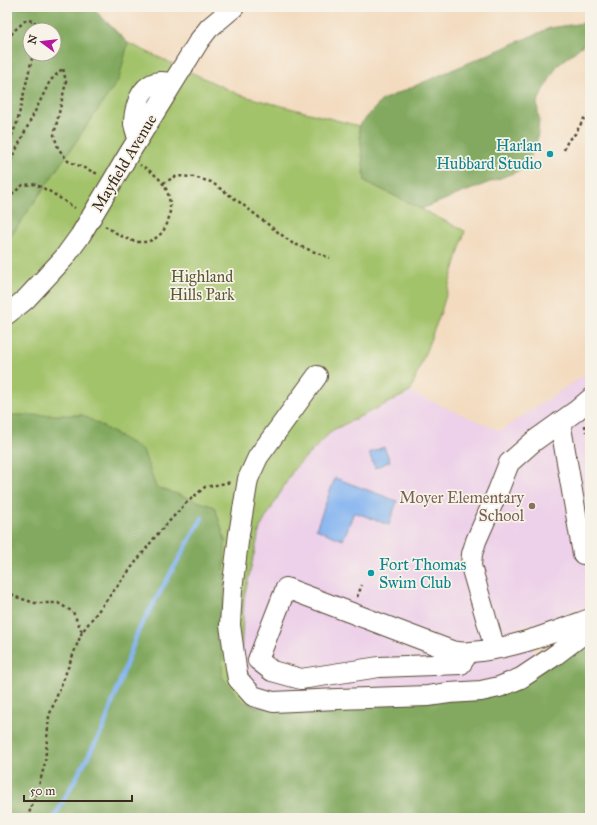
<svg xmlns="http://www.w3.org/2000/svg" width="597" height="825" font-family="'IM FELL Great Primer',serif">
	<rect width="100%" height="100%" fill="#f7f3e8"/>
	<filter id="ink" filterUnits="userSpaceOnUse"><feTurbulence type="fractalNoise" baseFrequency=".025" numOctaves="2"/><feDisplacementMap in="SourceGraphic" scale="8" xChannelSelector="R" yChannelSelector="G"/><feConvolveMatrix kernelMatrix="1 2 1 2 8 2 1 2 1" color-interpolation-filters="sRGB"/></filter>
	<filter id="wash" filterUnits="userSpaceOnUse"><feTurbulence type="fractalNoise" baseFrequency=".012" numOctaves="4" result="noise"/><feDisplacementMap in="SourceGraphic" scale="16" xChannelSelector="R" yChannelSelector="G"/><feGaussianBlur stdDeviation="0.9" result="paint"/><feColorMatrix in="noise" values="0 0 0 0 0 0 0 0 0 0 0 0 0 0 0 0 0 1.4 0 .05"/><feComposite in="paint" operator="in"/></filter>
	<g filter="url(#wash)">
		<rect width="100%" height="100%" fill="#f3dbbf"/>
		<path fill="#edd0e9" d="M 590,371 L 590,608 L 548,620 L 504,632 L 514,634 L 524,632 L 536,656 L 543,674 L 256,707 L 249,681 L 241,657 L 244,598 L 260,528 L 294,469 L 333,430 L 410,392 L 500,431 Z"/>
		<path fill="#a3c36b" stroke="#6f7644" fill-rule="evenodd" d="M 7,7 L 91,7 L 128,43 L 240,95 L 359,126 L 365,181 L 465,231 L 441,312 L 410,392 L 333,430 L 294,469 L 260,528 L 244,598 L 241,657 L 256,707 L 7,818 ZM 30,30 L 54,30 L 54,54 L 30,54 Z"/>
		<path fill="#82a95f" stroke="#5e6a3e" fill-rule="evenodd" d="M 7,7 L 91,7 L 128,43 L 119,79 L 7,242 ZM 30,30 L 54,30 L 54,54 L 30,54 Z
			M 590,22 L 590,39 L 556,67 L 537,103 L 539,120 L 537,141 L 526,168 L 421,209 L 365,181 L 359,126 L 382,100 L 550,28 Z
			M 7,415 L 83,415 L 143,450 L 156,487 L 215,507 L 225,540 L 222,677 L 242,701 L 256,707 L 484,695 L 590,640 L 590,818 L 7,818 Z"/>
		<path fill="#86b5f1" stroke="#607088" d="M 384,447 L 390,461 L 375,468 L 369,453 Z
			M 335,478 L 397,501 L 389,525 L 354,512 L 343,540 L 316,529 Z"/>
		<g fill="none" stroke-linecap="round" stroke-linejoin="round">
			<path stroke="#86b5f1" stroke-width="4.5" d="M 54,818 L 103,729 L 138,631 L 202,518"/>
		</g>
	</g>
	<g filter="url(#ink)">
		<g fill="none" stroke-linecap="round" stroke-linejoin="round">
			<g stroke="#574536" stroke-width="22">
				<path id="minor" d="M 138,139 C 137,134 135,129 134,124 C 134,117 135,111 137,105 C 142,87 154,78 172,84
					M 7,314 L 20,304 L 26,299 L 64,258 L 80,236 L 130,152 L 199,41 L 209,28 L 234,7
					M 317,376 L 258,457 L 248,479 L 239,534 L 232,590 L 230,625 L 236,668 L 238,679 L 253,696 L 273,702 L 338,699 L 428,696 L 449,693 L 481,691 L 499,687 L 521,678 L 554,656 L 586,632 L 590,624
					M 560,422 L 583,554
					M 495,649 L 477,587 L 471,566 L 472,554 L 476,541 L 498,491 L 509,463 L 534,441 L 576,411 L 590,399
					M 469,652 L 461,664 L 379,667 L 301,679 L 272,671 L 258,660 L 286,588 L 452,651 C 458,652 465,653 471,652 C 512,649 552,633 590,619"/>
			</g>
			<path stroke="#574536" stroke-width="2.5" stroke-dasharray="3 3" stroke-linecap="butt" d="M 7,39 L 16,29 L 26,20 L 35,21 L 35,30
				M 7,147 L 17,123 L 33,54
				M 564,150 L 568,140 L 575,134 L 585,117 L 590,113
				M 7,165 L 12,158 L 50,81 L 63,68 L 66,82 L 54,135 L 58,148 L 68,161 L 98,174
				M 163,183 L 177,176 L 194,177 L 211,182 L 238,201 L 292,243 L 330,258
				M 7,198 L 23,185 L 35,184 L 49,191 L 75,208
				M 105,226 C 115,232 127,241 139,242 C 169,244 177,206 164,185 C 158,176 149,170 140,165
				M 585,425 L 586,432
				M 7,590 L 16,597 L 35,603 L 58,603 L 73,612 L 82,632
				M 357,597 L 362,585
				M 27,818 L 37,793 L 45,763 L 49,716 L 82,632 L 155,537 L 185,504 L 205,487 L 232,482"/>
			<use href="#minor" stroke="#fff" stroke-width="20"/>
		</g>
	</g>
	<g fill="#0f9aa8" stroke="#f7f3e8" stroke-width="1.5">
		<circle cx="550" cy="154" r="4"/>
		<circle cx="371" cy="573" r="4"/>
	</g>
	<circle fill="#8d6e63" stroke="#f7f3e8" stroke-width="1.5" cx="532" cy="506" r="4"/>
	<g text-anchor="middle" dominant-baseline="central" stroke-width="3.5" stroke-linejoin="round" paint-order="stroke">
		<g font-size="16" fill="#0d838f" stroke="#f7f3e8" text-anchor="end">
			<text x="542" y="145">Harlan<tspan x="542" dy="18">Hubbard Studio</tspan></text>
			<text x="379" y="564" text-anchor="start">Fort Thomas<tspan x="379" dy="18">Swim Club</tspan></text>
		</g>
		<g font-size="16" fill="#3b2a1e" stroke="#f7f3e8">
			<text transform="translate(124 163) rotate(-59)">Mayfield Avenue</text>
		</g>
		<g font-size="16" fill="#5a5835" stroke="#f7f3e8">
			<text x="202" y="276">Highland<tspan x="202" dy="18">Hills Park</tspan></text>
		</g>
		<g font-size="16" fill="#785e54" stroke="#f7f3e8" text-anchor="end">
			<text x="524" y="497">Moyer Elementary<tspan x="524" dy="18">School</tspan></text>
		</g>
	</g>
	<rect width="597" height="825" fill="none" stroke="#f7f3e8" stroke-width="24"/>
	<g transform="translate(42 42) rotate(285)"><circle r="19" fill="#f7f3e8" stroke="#aca397"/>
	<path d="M0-3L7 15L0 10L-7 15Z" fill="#b5179e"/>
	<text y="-6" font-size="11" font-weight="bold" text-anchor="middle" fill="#3b2a1e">N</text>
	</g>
	<path d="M24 795v6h108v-6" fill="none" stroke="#3b2a1e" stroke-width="2"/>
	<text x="30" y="795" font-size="12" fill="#3b2a1e" stroke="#f7f3e8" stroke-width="3" paint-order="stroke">50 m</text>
</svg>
